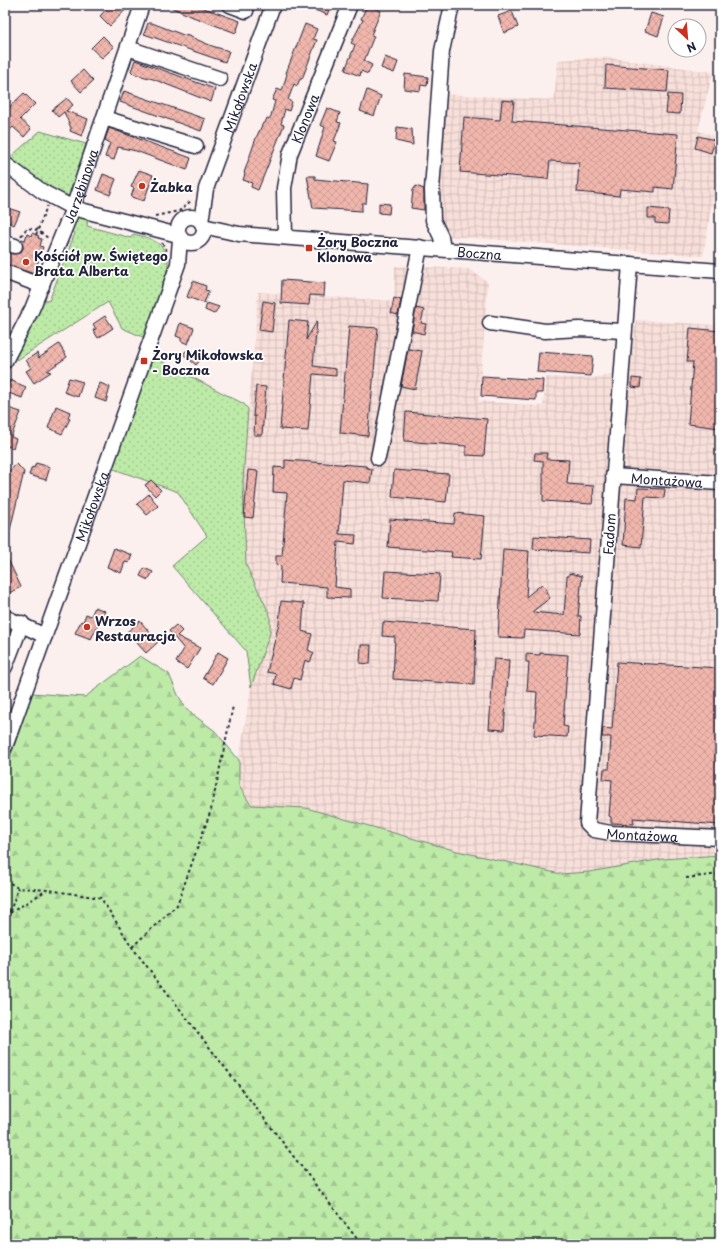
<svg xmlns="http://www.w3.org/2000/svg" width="725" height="1249" font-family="'Playpen Sans',sans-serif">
	<defs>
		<pattern id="industrial-grid" width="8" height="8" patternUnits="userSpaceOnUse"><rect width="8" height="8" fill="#f8dfda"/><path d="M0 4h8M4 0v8" fill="none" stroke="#d4bfbc"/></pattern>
		<pattern id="grass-dots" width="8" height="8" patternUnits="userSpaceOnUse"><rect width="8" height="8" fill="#bdeaa7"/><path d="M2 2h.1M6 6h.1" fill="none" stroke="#a2c891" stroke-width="1.8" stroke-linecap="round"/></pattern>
		<pattern id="forest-firs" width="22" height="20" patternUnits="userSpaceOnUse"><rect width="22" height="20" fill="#bdeaa7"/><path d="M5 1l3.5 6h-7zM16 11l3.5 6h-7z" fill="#a2c891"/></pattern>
		<pattern id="building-cross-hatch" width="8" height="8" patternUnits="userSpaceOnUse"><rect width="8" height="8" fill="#f0b6ac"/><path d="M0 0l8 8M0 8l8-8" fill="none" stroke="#ce9c95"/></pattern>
	</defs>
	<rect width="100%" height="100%" fill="#fcf0ee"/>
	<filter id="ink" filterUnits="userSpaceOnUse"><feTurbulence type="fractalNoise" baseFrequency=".025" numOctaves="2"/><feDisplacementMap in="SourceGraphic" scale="8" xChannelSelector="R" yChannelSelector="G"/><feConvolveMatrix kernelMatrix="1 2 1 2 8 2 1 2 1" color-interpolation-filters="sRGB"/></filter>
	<g filter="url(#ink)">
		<path fill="url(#industrial-grid)" d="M 605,57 L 713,72 L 698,131 L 720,137 L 720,158 L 703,256 L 448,236 L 438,221 L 445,94 L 554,100 L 558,60 Z
			M 395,266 L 469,269 L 488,282 L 479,401 L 543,406 L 546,377 L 591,378 L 628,372 L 636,320 L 715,325 L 720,278 L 720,855 L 663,859 L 589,872 L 561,874 L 457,851 L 306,808 L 251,805 L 239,786 L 239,760 L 251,687 L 270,633 L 270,615 L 246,565 L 243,481 L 258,292 L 394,301 Z"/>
		<path fill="url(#grass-dots)" stroke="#708671" d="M 40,131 L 86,144 L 73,191 L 70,196 L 61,196 L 6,161 Z
			M 76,217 L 83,217 L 88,220 L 87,226 L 131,238 L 133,234 C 152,238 170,244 168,268 L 145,338 L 122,328 L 108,302 L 17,360 L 12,353 L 41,298 L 49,301 L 75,233 L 70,231 Z
			M 157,359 L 244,404 L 248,409 L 243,481 L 246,565 L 270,615 L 270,633 L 251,687 L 246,651 L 172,566 L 207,536 L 178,492 L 111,468 L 148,364 Z"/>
		<path fill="url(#forest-firs)" stroke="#708671" d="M 140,656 L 169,674 L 178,695 L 187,710 L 215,731 L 239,760 L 239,786 L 251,805 L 306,808 L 457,851 L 561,874 L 589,872 L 663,859 L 720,855 L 720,1244 L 5,1244 L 5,773 L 32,693 L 85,697 Z"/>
		<path fill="url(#building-cross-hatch)" stroke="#22223b" d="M 110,5 L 130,5 L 110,26 L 100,16 Z
			M 166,5 L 195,5 L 240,21 L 236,33 L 193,17 Z
			M 303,5 L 331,5 L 327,15 Z
			M 367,5 L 381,11 L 371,35 L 374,36 L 364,61 L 372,65 L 368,74 L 361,71 L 360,76 L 345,70 L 355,45 L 351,43 L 363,20 L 361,19 Z
			M 512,11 L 518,27 L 504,33 L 498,16 Z
			M 651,13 L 664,17 L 658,36 L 645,31 Z
			M 148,23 L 152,23 L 186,36 L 186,35 L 212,46 L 229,51 L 225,62 L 144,34 Z
			M 305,24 L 317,29 L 313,39 L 317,40 L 302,79 L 300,79 L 297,86 L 294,84 L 288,100 L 292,102 L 289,111 L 285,109 L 281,124 L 284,125 L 258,190 L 251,187 L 252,183 L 243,180 L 245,174 L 244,173 L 256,138 L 263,123 L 265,123 L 267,118 L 269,119 L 271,116 L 275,101 L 272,100 L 277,89 L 282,91 L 287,74 L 286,73 Z
			M 103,36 L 114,47 L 102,58 L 91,48 Z
			M 385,57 L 398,62 L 394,73 L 381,68 Z
			M 135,60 L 215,89 L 211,102 L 153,79 L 134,74 L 131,71 Z
			M 606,65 L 669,70 L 667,92 L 605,88 Z
			M 83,70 L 93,81 L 81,92 L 71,81 Z
			M 405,74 L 428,77 L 427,86 L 421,85 L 420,91 L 404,89 Z
			M 367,90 L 381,96 L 374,116 L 360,111 Z
			M 124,91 L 205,119 L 201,131 L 120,102 Z
			M 24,93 L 35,104 L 20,119 L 31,129 L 24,137 L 13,127 L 5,135 L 5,111 Z
			M 668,94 L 681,95 L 680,114 L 666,113 Z
			M 67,98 L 73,105 L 66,111 L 88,119 L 82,136 L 70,131 L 71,128 L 64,112 L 58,117 L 52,110 Z
			M 502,100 L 514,101 L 512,121 L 678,134 L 673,189 L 655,187 L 655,192 L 620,189 L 619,196 L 577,192 L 579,163 L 550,161 L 548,179 L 460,172 L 464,117 L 500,120 Z
			M 327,108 L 340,113 L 337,122 L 341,123 L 334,141 L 337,142 L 329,161 L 316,156 L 325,127 L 320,125 Z
			M 397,127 L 412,129 L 413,145 L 396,141 Z
			M 109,128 L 191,158 L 187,170 L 136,151 L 118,147 L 114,160 L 105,157 L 110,143 L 105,140 Z
			M 698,136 L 715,140 L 711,153 L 695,148 Z
			M 139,170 L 153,175 L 144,201 L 131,197 L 134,188 L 131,187 Z
			M 103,174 L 116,179 L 110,195 L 97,190 Z
			M 307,176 L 315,176 L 315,179 L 368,184 L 366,203 L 362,203 L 362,211 L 313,208 Z
			M 416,186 L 424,189 L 424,210 L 411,208 L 413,190 Z
			M 379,203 L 390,204 L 389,214 L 379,213 Z
			M 5,207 L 20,212 L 14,225 L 5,220 Z
			M 648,208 L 669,210 L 668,224 L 655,223 L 655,218 L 648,218 Z
			M 32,233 L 39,236 L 38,238 L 42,239 L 40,246 L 43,247 L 34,274 L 5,264 L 5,252 L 13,254 L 21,252 L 23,248 L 21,239 L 25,240 L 27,234 L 31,236 Z
			M 282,280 L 325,283 L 324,296 L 310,295 L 309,305 L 281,303 Z
			M 193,281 L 206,286 L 205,290 L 209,291 L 204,303 L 187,297 Z
			M 394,298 L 401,300 L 398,315 L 391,313 Z
			M 263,301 L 275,303 L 272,332 L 259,330 Z
			M 207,303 L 219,307 L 214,314 L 205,310 Z
			M 416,308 L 424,310 L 421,323 L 426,324 L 424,334 L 412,331 Z
			M 105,316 L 113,328 L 98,338 L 93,330 L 96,329 L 93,324 Z
			M 289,320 L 308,322 L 306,340 L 317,321 L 313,366 L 336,369 L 336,376 L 313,374 L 308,431 L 280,429 Z
			M 180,323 L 194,328 L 188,344 L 181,341 L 181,338 L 176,336 Z
			M 349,326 L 378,328 L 368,436 L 340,433 Z
			M 690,328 L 720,331 L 720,428 L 688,424 L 693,362 L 687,362 Z
			M 59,344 L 67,357 L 47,371 L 51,372 L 34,383 L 26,371 L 31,368 L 26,360 L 37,353 L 39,358 Z
			M 189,348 L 201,359 L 196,365 L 183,354 Z
			M 408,349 L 422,351 L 415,389 L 401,386 Z
			M 539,352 L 593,356 L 591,376 L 537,372 Z
			M 482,376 L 543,380 L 542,393 L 536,393 L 536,400 L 481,396 Z
			M 69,378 L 83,382 L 78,397 L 64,392 Z
			M 632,378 L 641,379 L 640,388 L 632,387 Z
			M 10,380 L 26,387 L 22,398 L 6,392 Z
			M 100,383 L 110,387 L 106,402 L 95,398 Z
			M 256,386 L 266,387 L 262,435 L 254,435 L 255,416 L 253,416 Z
			M 56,406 L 70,412 L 68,418 L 70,419 L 62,434 L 48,428 Z
			M 5,407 L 21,412 L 11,437 L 16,439 L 13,448 L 8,446 L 6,452 Z
			M 406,412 L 487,419 L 484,456 L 466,455 L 466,446 L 404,441 Z
			M 535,453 L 547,453 L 546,459 L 569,460 L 567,484 L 594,486 L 592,504 L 543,501 L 543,461 L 534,460 Z
			M 285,460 L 366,466 L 367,468 L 372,469 L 370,483 L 343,480 L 339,534 L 356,535 L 355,544 L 338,542 L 335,587 L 350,589 L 350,598 L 327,597 L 327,587 L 280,583 L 281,566 L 276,565 L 276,556 L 282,556 L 287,493 L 273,492 L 274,467 L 285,468 Z
			M 36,463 L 50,467 L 46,480 L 29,475 L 32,467 L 34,468 Z
			M 17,464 L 24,472 L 8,538 L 5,537 L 5,489 L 9,471 Z
			M 248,470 L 258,471 L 253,518 L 244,517 Z
			M 394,470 L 449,474 L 446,502 L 392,497 Z
			M 151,480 L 161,490 L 155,496 L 145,485 Z
			M 638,488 L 665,489 L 664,498 L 645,497 L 641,547 L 623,545 L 626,498 L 637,499 Z
			M 149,494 L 158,506 L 147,515 L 137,504 Z
			M 455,513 L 485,516 L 481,559 L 451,557 L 452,552 L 388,547 L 390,519 L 454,524 Z
			M 534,536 L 590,540 L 589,553 L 533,549 Z
			M 114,548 L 132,555 L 129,563 L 125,562 L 121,573 L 107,567 Z
			M 503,549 L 529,551 L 526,597 L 542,584 L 547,590 L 546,592 L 550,598 L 532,612 L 564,615 L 567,576 L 569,576 L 569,573 L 582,576 L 578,616 L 581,616 L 580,634 L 524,630 L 523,638 L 498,637 Z
			M 5,553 L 21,587 L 5,595 Z
			M 144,568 L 153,572 L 148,580 L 140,576 Z
			M 385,571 L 440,574 L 438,601 L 383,598 Z
			M 281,601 L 304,603 L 302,631 L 312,634 L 308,650 L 314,653 L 310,662 L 305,660 L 300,680 L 294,678 L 291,689 L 274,684 L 276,674 L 267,672 L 279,623 Z
			M 95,607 L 105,611 L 91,639 L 75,633 L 81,621 L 83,622 L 86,614 L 91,616 Z
			M 140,621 L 158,642 L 146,653 L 127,632 Z
			M 383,622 L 476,629 L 474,685 L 393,679 L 395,637 L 382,636 Z
			M 176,625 L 182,631 L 177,636 L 200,648 L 187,669 L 176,662 L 184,649 L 169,631 Z
			M 361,645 L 371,645 L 370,664 L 360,663 Z
			M 218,652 L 228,658 L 213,684 L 203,678 Z
			M 540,653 L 568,655 L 563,726 L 568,727 L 567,737 L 534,735 L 537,692 L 527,691 L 529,662 L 526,662 L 526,654 L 540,655 Z
			M 494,659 L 509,660 L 504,730 L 489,729 Z
			M 617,662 L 720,668 L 720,825 L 633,818 L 634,824 L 611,823 L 611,817 L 609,816 L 612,780 L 603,779 L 604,769 L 609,769 L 611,737 L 602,737 L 603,728 L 612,729 Z"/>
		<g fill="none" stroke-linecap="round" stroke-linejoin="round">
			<g stroke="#22223b" stroke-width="17">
				<g id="minor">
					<path d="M 230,5 L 246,11"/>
					<path d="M 128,48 L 220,79"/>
					<path d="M 104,118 L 196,146"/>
					<path d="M 5,164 L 43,192 L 73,208 L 178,235"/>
					<circle cx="191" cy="230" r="13"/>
					<path id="s1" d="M 201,222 L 206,189 L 273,5"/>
					<path id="s2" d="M 203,226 L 239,234 L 720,271"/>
					<path id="s3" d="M 285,237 L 284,188 L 290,154 L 350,5"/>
					<path d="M 5,243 L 15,246"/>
					<path d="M 443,249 L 441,237 L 433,220 L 432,190 L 442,51 L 452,5"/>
					<path id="s4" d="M 630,264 L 587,823 L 594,830 L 611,833 L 720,838"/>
					<path d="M 5,272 L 42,286"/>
					<path d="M 490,323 L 545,331 L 579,329 L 624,331"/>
					<path id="s5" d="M 5,361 L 32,309 L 73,208 L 142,5"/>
					<path d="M 378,458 L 420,247"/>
					<path id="s6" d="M 613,476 L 720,483"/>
					<path d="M 5,617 L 45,636"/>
					<path d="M 5,667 L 22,623"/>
					<path id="s7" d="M 5,747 L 178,264 L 180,239"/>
				</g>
			</g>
			<path stroke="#22223b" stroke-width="2" stroke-dasharray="3 3" stroke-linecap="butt" d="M 155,216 L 179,211 L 192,200
				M 36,235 L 47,206
				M 21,236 L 27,228 L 37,230 L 48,238
				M 162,243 L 167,251
				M 686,878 L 720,874
				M 5,880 L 18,888 L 48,890 L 101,898 L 132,947 L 361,1244
				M 10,912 L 18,888
				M 5,916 L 47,890
				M 132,947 L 177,905 L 211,810 L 233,706"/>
			<use href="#minor" stroke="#fff" stroke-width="14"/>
		</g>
	</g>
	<g fill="#c8321e" stroke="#fff" stroke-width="1.5">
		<circle cx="142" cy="186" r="4"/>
		<rect x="305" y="244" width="8" height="8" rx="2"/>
		<circle cx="26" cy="262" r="4"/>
		<rect x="140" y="357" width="8" height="8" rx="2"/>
		<circle cx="87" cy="627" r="4"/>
	</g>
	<g text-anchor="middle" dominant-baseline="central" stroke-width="3.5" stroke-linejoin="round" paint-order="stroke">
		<g font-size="13" fill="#22223b" stroke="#fff">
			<text stroke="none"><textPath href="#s1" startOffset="131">Mikołowska</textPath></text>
			<text stroke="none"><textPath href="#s3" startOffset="122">Klonowa</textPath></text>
			<text stroke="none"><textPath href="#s5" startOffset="191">Jarzębinowa</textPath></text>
			<text stroke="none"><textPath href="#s2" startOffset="278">Boczna</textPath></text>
			<text stroke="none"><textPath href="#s6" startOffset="54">Montażowa</textPath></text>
			<text stroke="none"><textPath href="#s7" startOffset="256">Mikołowska</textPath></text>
			<text transform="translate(609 534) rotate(-86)">Fadom</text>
			<text stroke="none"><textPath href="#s4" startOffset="619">Montażowa</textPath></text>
		</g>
		<g font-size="13" font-weight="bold" fill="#22223b" stroke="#fff" text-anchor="start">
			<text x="150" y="186">Żabka</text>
			<text x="317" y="241">Żory Boczna<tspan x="317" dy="15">Klonowa</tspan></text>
			<text x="34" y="255">Kościół pw. Świętego<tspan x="34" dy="15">Brata Alberta</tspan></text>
			<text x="152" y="354">Żory Mikołowska<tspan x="152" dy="15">- Boczna</tspan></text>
			<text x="95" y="620">Wrzos<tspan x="95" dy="15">Restauracja</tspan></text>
		</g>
	</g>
	<rect width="725" height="1249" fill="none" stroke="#fff" stroke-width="20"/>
	<rect x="10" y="10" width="705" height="1229" fill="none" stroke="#22223b" stroke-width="1.5" filter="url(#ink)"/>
	<g transform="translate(687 38) rotate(154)"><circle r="19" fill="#ffffff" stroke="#a7a7b1"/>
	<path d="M0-3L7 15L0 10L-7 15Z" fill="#c8321e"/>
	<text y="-6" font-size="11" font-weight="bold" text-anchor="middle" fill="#22223b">N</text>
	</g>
</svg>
